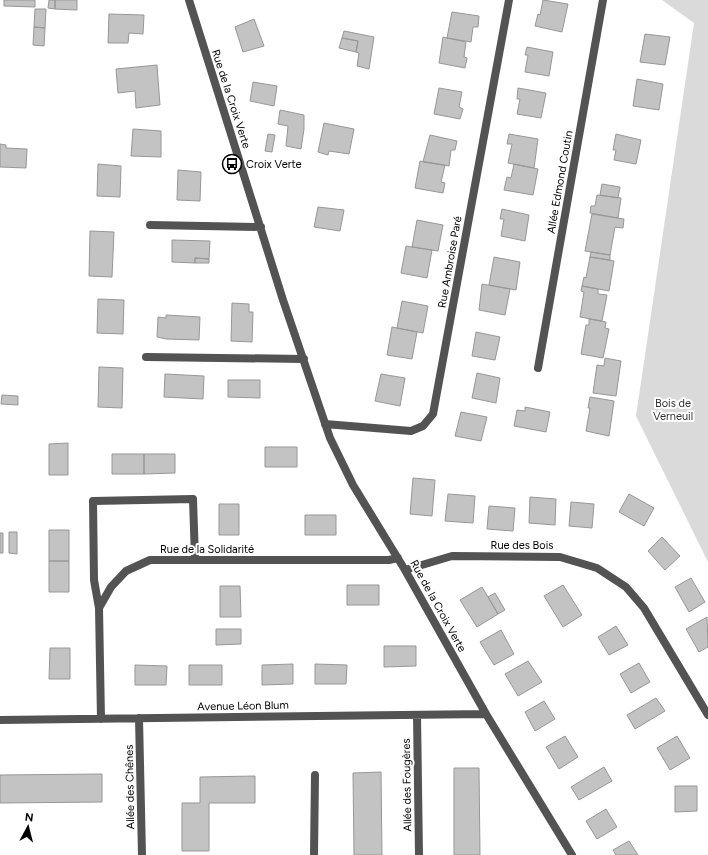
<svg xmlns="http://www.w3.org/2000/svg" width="708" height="855" font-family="Figtree,sans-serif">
	<rect width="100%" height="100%" fill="#fff"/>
	<path fill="#dadada" d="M 662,0 L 708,0 L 708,562 L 636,416 L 694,23 Z"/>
	<path fill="#c3c3c3" stroke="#979797" d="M 4,0 L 35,0 L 35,7 L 4,6 Z
		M 49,0 L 55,0 L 55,9 L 48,8 Z
		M 55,0 L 77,0 L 77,10 L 55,9 Z
		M 543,0 L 568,4 L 562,32 L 535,26 L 538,14 L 540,15 Z
		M 35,9 L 46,9 L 45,28 L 34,27 Z
		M 452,12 L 479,16 L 478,27 L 473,27 L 471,42 L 447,38 Z
		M 109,14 L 144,15 L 143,34 L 129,33 L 128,43 L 108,43 Z
		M 254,19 L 264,46 L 243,52 L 235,27 Z
		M 34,27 L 45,28 L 44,46 L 33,45 Z
		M 344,31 L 374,37 L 369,69 L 357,66 L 359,53 L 356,52 L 358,41 L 342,38 Z
		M 645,34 L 670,37 L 665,65 L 640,62 Z
		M 443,37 L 466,42 L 464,57 L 467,58 L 465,68 L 439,63 Z
		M 342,38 L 358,41 L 356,52 L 339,48 Z
		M 527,47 L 553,52 L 549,76 L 525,72 L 528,55 L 525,55 Z
		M 157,65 L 160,105 L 136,108 L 135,91 L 118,93 L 116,69 Z
		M 637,79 L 663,84 L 659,110 L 633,106 Z
		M 253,82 L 277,86 L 274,106 L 250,101 Z
		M 439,88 L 462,92 L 459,107 L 463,109 L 460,119 L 434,114 Z
		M 518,88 L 546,93 L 541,118 L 517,114 L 520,99 L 517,99 Z
		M 280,110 L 304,115 L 304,129 L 301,149 L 286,146 L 288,126 L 278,124 Z
		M 324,123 L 354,129 L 349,154 L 329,151 L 328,155 L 318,152 Z
		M 133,129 L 161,131 L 161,157 L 131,156 Z
		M 268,134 L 275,135 L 272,152 L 265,151 Z
		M 509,134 L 538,139 L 534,168 L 508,163 L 512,144 L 507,144 Z
		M 616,134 L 641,140 L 636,164 L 614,160 L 616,150 L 613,150 Z
		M 430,135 L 457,141 L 455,150 L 451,150 L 449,166 L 423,162 Z
		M 0,144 L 6,145 L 6,148 L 27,149 L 26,168 L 0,167 Z
		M 420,161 L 445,165 L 441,182 L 445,183 L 443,193 L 415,188 Z
		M 98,164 L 121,166 L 120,197 L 97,196 Z
		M 514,164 L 538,169 L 533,195 L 504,190 L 507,177 L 511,178 Z
		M 178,170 L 201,172 L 200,201 L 177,200 Z
		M 602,184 L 620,187 L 618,198 L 600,195 Z
		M 597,195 L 621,198 L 618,218 L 590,213 L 591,206 L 595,206 Z
		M 318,207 L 344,210 L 340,231 L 314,227 Z
		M 502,209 L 529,215 L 525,241 L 501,236 L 504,219 L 500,219 Z
		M 592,214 L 624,219 L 623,228 L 615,227 L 610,255 L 585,251 Z
		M 417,220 L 443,225 L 438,251 L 412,247 Z
		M 90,231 L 114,232 L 112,277 L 89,276 Z
		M 172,240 L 210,241 L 209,259 L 195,258 L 195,263 L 172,262 Z
		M 406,246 L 432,250 L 427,278 L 401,273 Z
		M 591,252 L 610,255 L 610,260 L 590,257 Z
		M 494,257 L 520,262 L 516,290 L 489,285 Z
		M 590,257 L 614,261 L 609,291 L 582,286 L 584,277 L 586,278 Z
		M 195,258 L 209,259 L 209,263 L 195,263 Z
		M 482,284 L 510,289 L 505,315 L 479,310 Z
		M 582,286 L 598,289 L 598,294 L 607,295 L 602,321 L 580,317 L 584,292 L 581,291 Z
		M 98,299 L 124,300 L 123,334 L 97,333 Z
		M 402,301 L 428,306 L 423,333 L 397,328 Z
		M 232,303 L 249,304 L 249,312 L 253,312 L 252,342 L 231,341 Z
		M 166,315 L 200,317 L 199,340 L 166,339 L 157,337 L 158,317 L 166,318 Z
		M 589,319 L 606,322 L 605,328 L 609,329 L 603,358 L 581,354 L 586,325 L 589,325 Z
		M 392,327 L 417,332 L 412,359 L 387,355 Z
		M 476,332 L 500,337 L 495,360 L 472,356 Z
		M 605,358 L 621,361 L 616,396 L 593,393 L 597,365 L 604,366 Z
		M 99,367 L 123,368 L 122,408 L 98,407 Z
		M 477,373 L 500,378 L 496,403 L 472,398 Z
		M 165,374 L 204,376 L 203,399 L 164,397 Z
		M 381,374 L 405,378 L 400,406 L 375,401 Z
		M 228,380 L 260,380 L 260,398 L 228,397 Z
		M 2,395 L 18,396 L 18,405 L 1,404 Z
		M 590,397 L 614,401 L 609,436 L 586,431 L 590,408 L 588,408 Z
		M 525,407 L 550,412 L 546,432 L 514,426 L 517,410 L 525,411 Z
		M 461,412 L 487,417 L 481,441 L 455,436 Z
		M 68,443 L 68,475 L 49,475 L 49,444 Z
		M 265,447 L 297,447 L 297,467 L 265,467 Z
		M 112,454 L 144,454 L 144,474 L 112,474 Z
		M 144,454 L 175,454 L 175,473 L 144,474 Z
		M 413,478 L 435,480 L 432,516 L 410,514 Z
		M 448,494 L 475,496 L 473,523 L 445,521 Z
		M 629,494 L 654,508 L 644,526 L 619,512 Z
		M 530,497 L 556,499 L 555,525 L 529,523 Z
		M 571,502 L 594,504 L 592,528 L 569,526 Z
		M 219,504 L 239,504 L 239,535 L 219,535 Z
		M 489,506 L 515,508 L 513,531 L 487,529 Z
		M 305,515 L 336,515 L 336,535 L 305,535 Z
		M 49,530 L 69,530 L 69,561 L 49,561 Z
		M 9,532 L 17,532 L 17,554 L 9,553 Z
		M 0,533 L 3,533 L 3,553 L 0,553 Z
		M 662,537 L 680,556 L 665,570 L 648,551 Z
		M 49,561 L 69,561 L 69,592 L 49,592 Z
		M 691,578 L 705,602 L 689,612 L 675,587 Z
		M 347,585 L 379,585 L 379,605 L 347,605 Z
		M 563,585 L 582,615 L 563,627 L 544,596 Z
		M 220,586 L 240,586 L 241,617 L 220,617 Z
		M 482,587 L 498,614 L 477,627 L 460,600 Z
		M 495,593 L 505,610 L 498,614 L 488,597 Z
		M 707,617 L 708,647 L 699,652 L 686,629 Z
		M 616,626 L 628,645 L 609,655 L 598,637 Z
		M 216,629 L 241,629 L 241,644 L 216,645 Z
		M 501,630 L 514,654 L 494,665 L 480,642 Z
		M 384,646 L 416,646 L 416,666 L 384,667 Z
		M 50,648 L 70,648 L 70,679 L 49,679 Z
		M 528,661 L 542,682 L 518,696 L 505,674 Z
		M 639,663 L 650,682 L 631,693 L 620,674 Z
		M 293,664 L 293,684 L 262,685 L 262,665 Z
		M 315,664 L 347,665 L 346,684 L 315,684 Z
		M 135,665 L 167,666 L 166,685 L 135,685 Z
		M 189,665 L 222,665 L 222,685 L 189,685 Z
		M 656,698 L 665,711 L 635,729 L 627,715 Z
		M 544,701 L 555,719 L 535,731 L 525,712 Z
		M 565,736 L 578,757 L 559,769 L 546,747 Z
		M 677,736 L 690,758 L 670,770 L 657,748 Z
		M 604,767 L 612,781 L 579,800 L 571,787 Z
		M 454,768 L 479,768 L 480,855 L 454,855 Z
		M 381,772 L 382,855 L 354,855 L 353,773 Z
		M 102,774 L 102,802 L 0,803 L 0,775 Z
		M 255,776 L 255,803 L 209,803 L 209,851 L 182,851 L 182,803 L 200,803 L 200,777 Z
		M 675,786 L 697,786 L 697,811 L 675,812 Z
		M 606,809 L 617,827 L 597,839 L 586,821 Z
		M 629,841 L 638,855 L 616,855 L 613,850 Z"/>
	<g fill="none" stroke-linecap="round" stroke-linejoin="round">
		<path stroke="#535353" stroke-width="8" d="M 189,0 L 283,300 L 330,438 L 353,485 L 405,570 L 486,714 L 572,855
			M 150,225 L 261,227
			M 146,357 L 304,359
			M 538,368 L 603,0
			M 325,424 L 411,431 L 423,426 L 433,414 L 509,0
			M 405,570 L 452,556 L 560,557 L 597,568 L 626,587 L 644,608 L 708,715
			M 99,608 L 94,580 L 93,501 L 193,499 L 195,559
			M 417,715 L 419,855
			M 139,718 L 142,855
			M 101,719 L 99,608 L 111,587 L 126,571 L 150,560 L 389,560 L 398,558
			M 0,720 L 486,714
			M 314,855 L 315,775"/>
	</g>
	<defs>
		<g id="bus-ring" transform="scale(1)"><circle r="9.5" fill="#fff" stroke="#000" stroke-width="1.5"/><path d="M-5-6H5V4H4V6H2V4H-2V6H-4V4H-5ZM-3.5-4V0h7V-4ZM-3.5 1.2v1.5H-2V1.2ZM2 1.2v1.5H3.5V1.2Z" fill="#000"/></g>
	</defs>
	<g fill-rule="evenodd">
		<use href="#bus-ring" x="232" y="164"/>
	</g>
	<g text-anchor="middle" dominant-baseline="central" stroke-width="4" stroke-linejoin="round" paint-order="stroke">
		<g font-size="11" fill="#000" stroke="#fff">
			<text transform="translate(231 99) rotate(72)">Rue de la Croix Verte</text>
			<text transform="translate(560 182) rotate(-80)">Allée Edmond Coutin</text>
			<text transform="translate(450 262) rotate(-80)">Rue Ambroise Paré</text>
			<text x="522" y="545">Rue des Bois</text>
			<text x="207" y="549">Rue de la Solidarité</text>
			<text transform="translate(438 606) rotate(61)">Rue de la Croix Verte</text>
			<text transform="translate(243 706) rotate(-1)">Avenue Léon Blum</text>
			<text transform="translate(407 785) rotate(-91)">Allée des Fougères</text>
			<text transform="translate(130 787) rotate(-91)">Allée des Chênes</text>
		</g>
		<g font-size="11" fill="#000" stroke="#fff" text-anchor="start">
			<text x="246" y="164">Croix Verte</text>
		</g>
		<g font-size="11" fill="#313131" stroke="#fff">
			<text x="673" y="403">Bois de<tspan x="673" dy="13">Verneuil</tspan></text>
		</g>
	</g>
	<g transform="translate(28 827) rotate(7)" stroke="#ffffff" stroke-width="3" paint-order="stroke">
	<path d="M0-3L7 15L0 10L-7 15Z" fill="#000000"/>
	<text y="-6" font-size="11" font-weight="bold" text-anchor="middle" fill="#000000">N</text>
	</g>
</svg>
